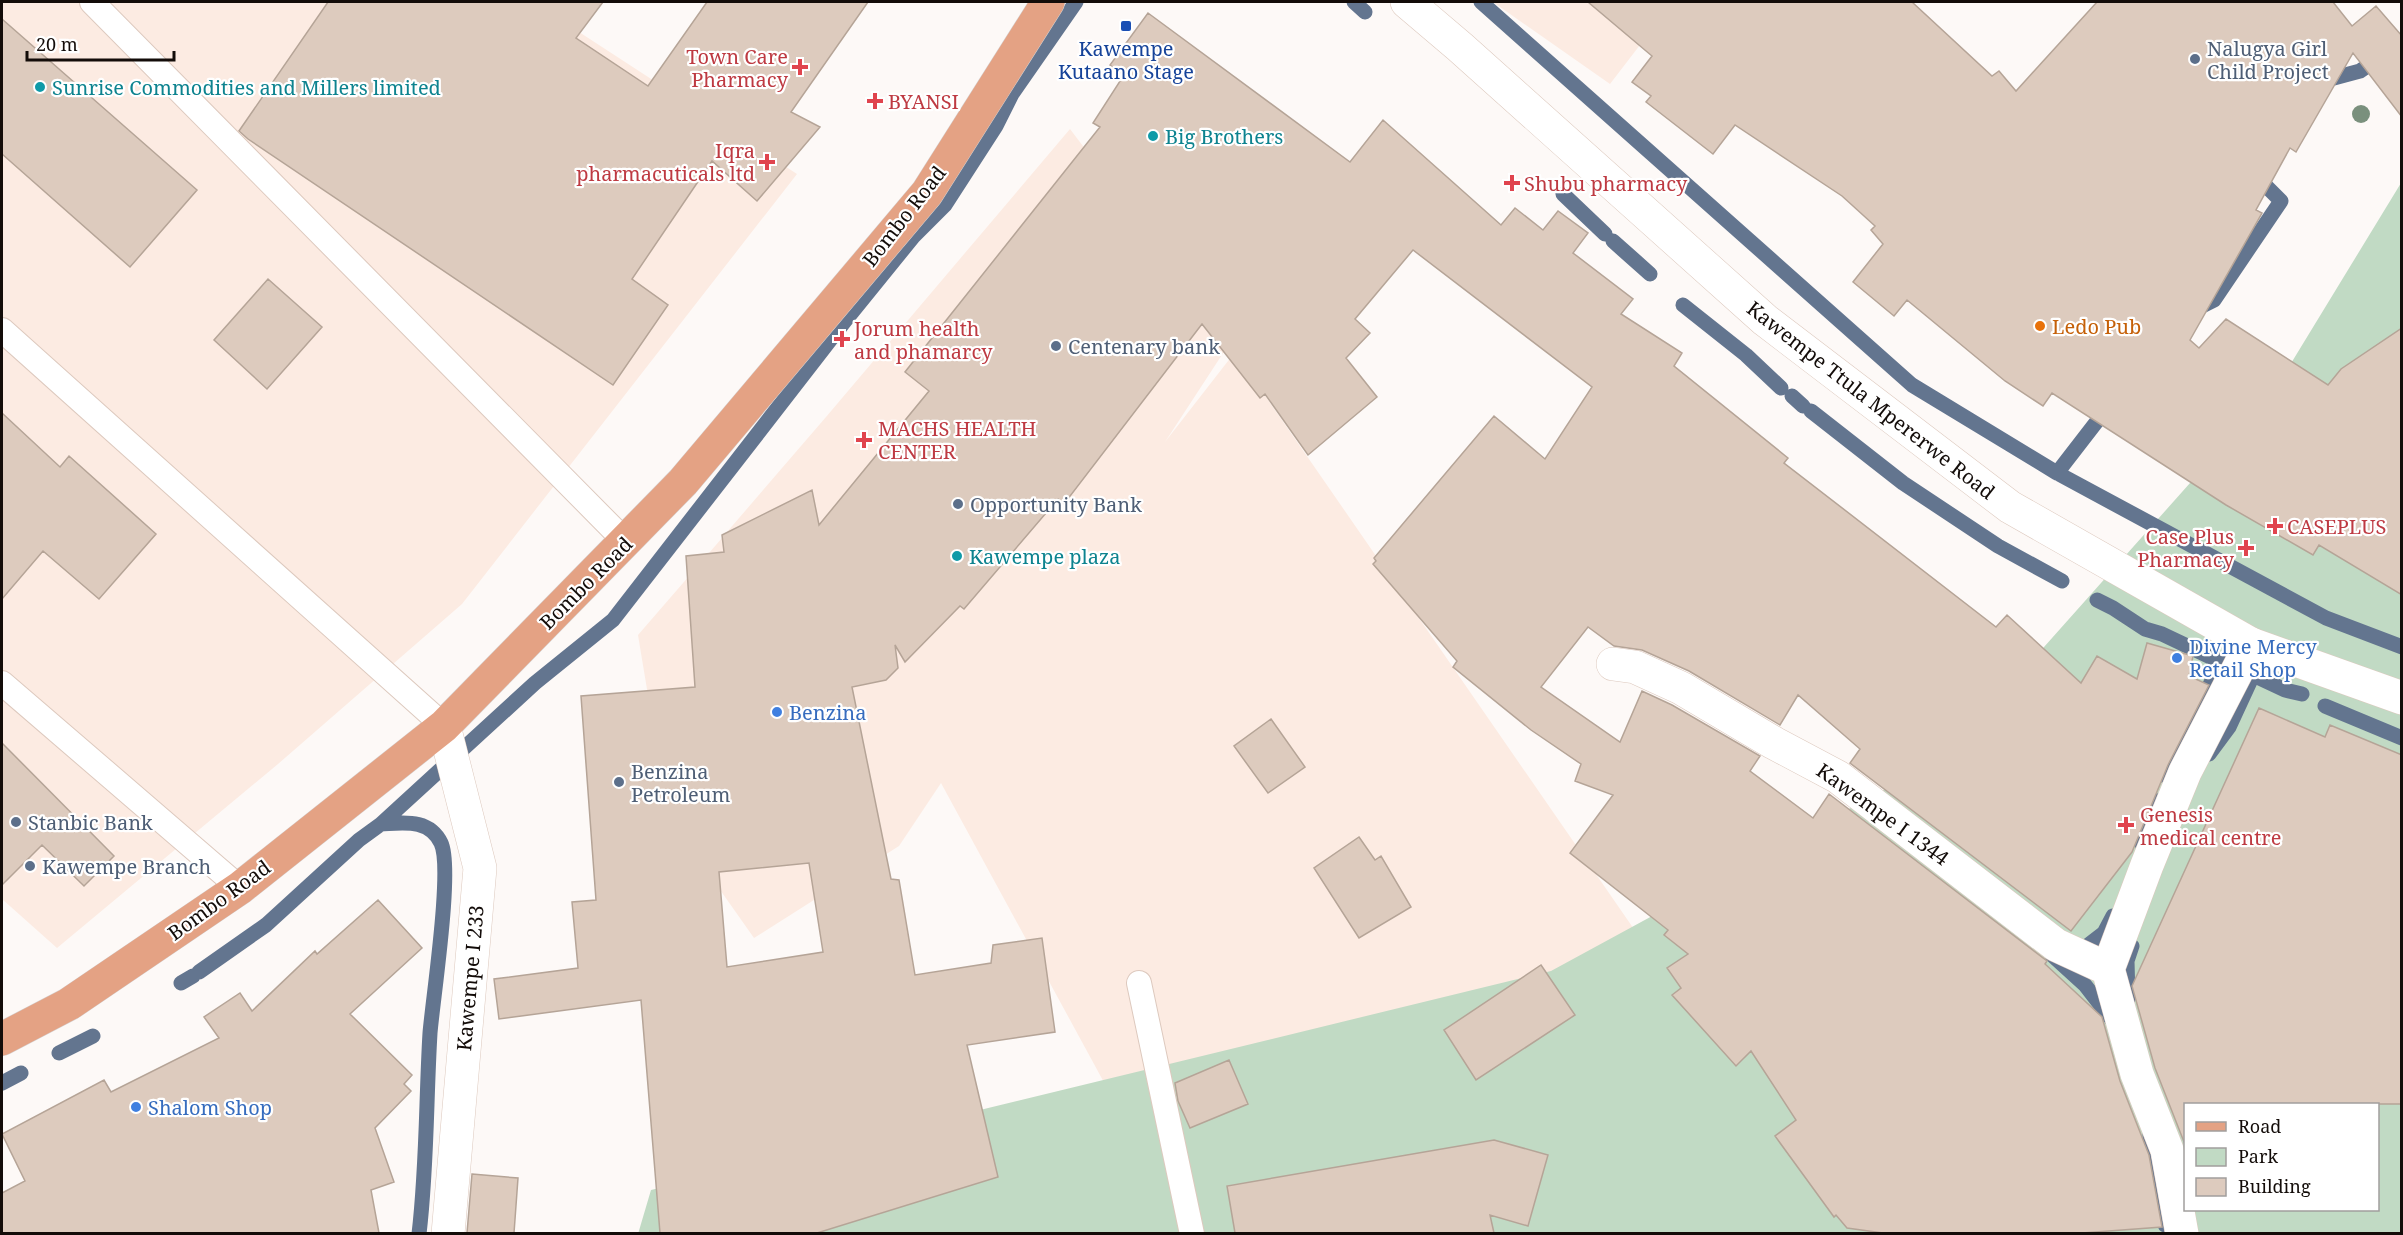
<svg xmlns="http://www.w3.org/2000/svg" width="2403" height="1235" font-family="'Noto Serif',serif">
	<rect width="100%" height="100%" fill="#fdf9f7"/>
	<path fill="#fcebe2" d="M 2,2 L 533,2 L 797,174 L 462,604 L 278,764 L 57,948 L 2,899 Z
		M 1493,2 L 1673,2 L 1610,84 Z
		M 1070,129 L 1231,341 L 1165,442 L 1235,352 L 1844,1233 L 1186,1233 L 941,783 L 899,846 L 754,938 L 668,816 L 638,635 L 722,538 L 722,535 L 727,532 L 826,417 Z"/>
	<path fill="#c1dac4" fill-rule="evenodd" d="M 2401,183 L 2401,1233 L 638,1234 L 651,1190 L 1551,971 L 1948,755 L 2279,383 ZM 2186,1104 L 2378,1104 L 2378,1210 L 2186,1210 Z"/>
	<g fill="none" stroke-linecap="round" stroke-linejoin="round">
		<path stroke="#63758f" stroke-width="15" d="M 1354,2 L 1365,12
			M 1481,2 L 1912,385 L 2057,473 L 2326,618 L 2402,647
			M 2319,82 L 2360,71 L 2379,58
			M 1563,194 L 1605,234
			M 1613,241 L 1650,274
			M 1683,305 L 1746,355 L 1781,388
			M 2194,310 L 2214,300 L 2281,201 L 2254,174
			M 1792,396 L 1803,406
			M 1811,411 L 1903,483 L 1998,546 L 2062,581
			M 2057,473 L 2108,407
			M 2097,600 L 2113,608 L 2145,629 L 2162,634 L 2221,662 L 2187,732 L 2161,775
			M 2325,706 L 2402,738
			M 2209,754 L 2229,727 L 2253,675 L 2285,690 L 2302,694
			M 381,824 C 403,823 429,818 441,843 C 453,868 433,997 430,1033 C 426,1100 427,1167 419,1234
			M 2142,844 L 2151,797
			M 2077,946 L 2082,950 L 2104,933 L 2113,916
			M 2052,955 L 2085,985 L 2113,1021
			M 199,972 L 266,925 L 359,840 L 381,824 L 535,683 L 613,620 L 845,321 L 913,237 L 945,205 L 996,126 L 1012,94 L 1076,2
			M 181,983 L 193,976
			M 2128,999 L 2127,961 L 2132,946
			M 59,1053 L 93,1036
			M 2,1083 L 21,1073
			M 2150,1134 L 2150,1174 L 2165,1225"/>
	</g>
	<path fill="#ddcbbe" stroke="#b5a497" stroke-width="1.5" fill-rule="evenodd" d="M 328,2 L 603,2 L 576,38 L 648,86 L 707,2 L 868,2 L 791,112 L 820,127 L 757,201 L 712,161 L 632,279 L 668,305 L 613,385 L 248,139 L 239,131 Z
		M 1588,2 L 1912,2 L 1992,76 L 1999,71 L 2016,91 L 2097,2 L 2333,2 L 2352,26 L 2376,6 L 2402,36 L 2402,117 L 2353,53 L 2296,152 L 2290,148 L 2256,210 L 2262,213 L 2190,340 L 2199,348 L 2226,319 L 2328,385 L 2341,369 L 2402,328 L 2402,595 L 2319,545 L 2313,555 L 2226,505 L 2052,393 L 2043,406 L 2005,381 L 1907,300 L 1894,316 L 1853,282 L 1883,244 L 1871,230 L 1875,226 L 1842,196 L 1735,125 L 1713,154 L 1646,102 L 1651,96 L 1632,82 L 1652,56 Z
		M 1148,13 L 1350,162 L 1383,120 L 1501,225 L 1515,208 L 1543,230 L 1558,211 L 1588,233 L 1573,253 L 1633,299 L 1621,314 L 1682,353 L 1674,366 L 1788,458 L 1784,463 L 1996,627 L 2007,615 L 2081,683 L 2097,656 L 2137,679 L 2147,643 L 2193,656 L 2189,676 L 2209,685 L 2168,765 L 2132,852 L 2071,931 L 1850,763 L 1860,749 L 1798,695 L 1780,725 L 1689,671 L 1642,650 L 1614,646 L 1588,627 L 1541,687 L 1620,742 L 1642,691 L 1672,705 L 1760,756 L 1750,771 L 1813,818 L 1829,794 L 2047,961 L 2045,964 L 2102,1017 L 2120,1081 L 2149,1155 L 2162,1227 L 2082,1233 L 1883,1233 L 1847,1228 L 1836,1215 L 1834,1217 L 1775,1136 L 1796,1120 L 1751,1051 L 1736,1066 L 1672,995 L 1681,988 L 1667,968 L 1688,954 L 1664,935 L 1668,930 L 1570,853 L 1613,795 L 1575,781 L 1581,764 L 1531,730 L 1453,667 L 1457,661 L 1373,564 L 1376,561 L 1374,558 L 1494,416 L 1545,459 L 1592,387 L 1413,250 L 1355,319 L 1370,333 L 1346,358 L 1377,397 L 1308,455 L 1265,394 L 1260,398 L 1202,324 L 1064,504 L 1058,499 L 964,609 L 960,606 L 905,662 L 895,645 L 898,668 L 886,680 L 852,687 L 891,879 L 899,880 L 915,975 L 991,963 L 993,945 L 1042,938 L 1055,1032 L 967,1045 L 998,1177 L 817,1233 L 660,1233 L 641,1000 L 499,1019 L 494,979 L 578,968 L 572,902 L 596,900 L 581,696 L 695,687 L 686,556 L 724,552 L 722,535 L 812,490 L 819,525 L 929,391 L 905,372 L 1100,127 L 1093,123 L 1124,75 L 1110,65 ZM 809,863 L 823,952 L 727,967 L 719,872 Z
		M 2,19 L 197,190 L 130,267 L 2,154 Z
		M 268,279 L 322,327 L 267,389 L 214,340 Z
		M 2,413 L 60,467 L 69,456 L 156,534 L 99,599 L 43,551 L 2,599 Z
		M 2259,708 L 2325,737 L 2330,725 L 2402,755 L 2402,1104 L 2186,1104 L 2186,1147 L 2155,1068 L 2132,986 Z
		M 1271,719 L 1305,767 L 1268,793 L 1234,746 Z
		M 2,743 L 114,856 L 84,886 L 42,845 L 2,885 Z
		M 1359,837 L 1375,860 L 1381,856 L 1411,907 L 1359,938 L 1314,868 Z
		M 378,900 L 422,948 L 350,1014 L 412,1075 L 404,1084 L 411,1091 L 375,1128 L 394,1182 L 371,1190 L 379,1233 L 2,1233 L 2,1193 L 25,1181 L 2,1134 L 104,1080 L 111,1092 L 219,1038 L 204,1017 L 240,993 L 252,1011 L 315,951 L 317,954 Z
		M 1541,965 L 1575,1015 L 1476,1080 L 1444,1030 Z
		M 1229,1060 L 1248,1104 L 1190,1128 L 1178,1101 L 1175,1083 Z
		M 1494,1140 L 1548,1155 L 1528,1226 L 1490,1215 L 1494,1233 L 1235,1233 L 1227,1186 Z
		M 472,1174 L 518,1178 L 514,1233 L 467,1233 Z"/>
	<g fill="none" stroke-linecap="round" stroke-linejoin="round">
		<g stroke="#ddc9be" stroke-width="26">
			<path id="lane" d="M 92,2 L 626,542
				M 2,330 L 444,726
				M 2,683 L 240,888
				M 1139,983 L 1192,1234"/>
		</g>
		<g stroke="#ddc9be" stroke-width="34">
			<path id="street" d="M 1613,664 L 1635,667 L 1681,688 L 1774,743 L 1838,777 L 2056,945 L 2108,969
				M 444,726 L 480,868 L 448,1234
				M 2182,1234 L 2167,1150 L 2137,1074 L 2108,969 L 2147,865 L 2185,772 L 2251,644"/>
		</g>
		<g stroke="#ddc9be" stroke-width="34">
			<path id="secondary" d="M 1407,2 L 1460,47 L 1765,320 L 2010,507 L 2251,644 L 2402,698"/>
		</g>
		<g stroke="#d5d3d3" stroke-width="34">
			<path id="primary" d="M 2,1039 L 69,1004 L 240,888 L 444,726 L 683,482 L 927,193 L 1048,2"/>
		</g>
		<use href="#lane" stroke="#fff" stroke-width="24"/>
		<use href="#street" stroke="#fff" stroke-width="33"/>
		<use href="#secondary" stroke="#fff" stroke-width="33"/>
		<use href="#primary" stroke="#e4a284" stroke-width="33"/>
	</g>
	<circle fill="#7a907d" cx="2361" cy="114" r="9"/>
	<rect fill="#1a4fb4" stroke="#fff" stroke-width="2" x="1120" y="20" width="12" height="12" rx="3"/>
	<g fill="#5c6f8a" stroke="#fff" stroke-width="2">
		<circle cx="2195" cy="59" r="6"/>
		<circle cx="1056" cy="346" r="6"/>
		<circle cx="958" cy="504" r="6"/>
		<circle cx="619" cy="782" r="6"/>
		<circle cx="16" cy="822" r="6"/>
		<circle cx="30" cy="866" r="6"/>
	</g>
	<g fill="#e0444e" stroke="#fff" stroke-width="2">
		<path d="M797 58h6v6h6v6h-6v6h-6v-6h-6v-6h6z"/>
		<path d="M872 92h6v6h6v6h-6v6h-6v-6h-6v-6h6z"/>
		<path d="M764 153h6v6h6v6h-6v6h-6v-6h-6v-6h6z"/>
		<path d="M1509 174h6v6h6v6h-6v6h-6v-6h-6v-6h6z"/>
		<path d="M839 330h6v6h6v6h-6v6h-6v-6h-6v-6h6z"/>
		<path d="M861 431h6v6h6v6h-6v6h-6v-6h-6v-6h6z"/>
		<path d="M2272 517h6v6h6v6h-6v6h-6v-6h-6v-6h6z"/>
		<path d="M2243 539h6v6h6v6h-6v6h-6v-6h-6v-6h6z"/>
		<path d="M2123 816h6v6h6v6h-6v6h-6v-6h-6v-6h6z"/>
	</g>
	<g fill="#0f9aa8" stroke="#fff" stroke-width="2">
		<circle cx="40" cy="87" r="6"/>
		<circle cx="1153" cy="136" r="6"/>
		<circle cx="957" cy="556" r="6"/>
	</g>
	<circle fill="#e8710a" stroke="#fff" stroke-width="2" cx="2040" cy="326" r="6"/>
	<g fill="#3f7fe0" stroke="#fff" stroke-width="2">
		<circle cx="2177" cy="658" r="6"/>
		<circle cx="777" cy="712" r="6"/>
		<circle cx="136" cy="1107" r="6"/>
	</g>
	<g text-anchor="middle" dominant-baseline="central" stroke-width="4.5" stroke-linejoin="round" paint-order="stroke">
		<g font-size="20" fill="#164399" stroke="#fff">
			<text x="1126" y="48">Kawempe<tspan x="1126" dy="23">Kutaano Stage</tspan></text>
		</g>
		<g font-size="20" fill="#4e5e75" stroke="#fff" text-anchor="start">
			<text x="2207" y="48">Nalugya Girl<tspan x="2207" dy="23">Child Project</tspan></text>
			<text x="1068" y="346">Centenary bank</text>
			<text x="970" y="504">Opportunity Bank</text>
			<text x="631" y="771">Benzina<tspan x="631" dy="23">Petroleum</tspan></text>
			<text x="28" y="822">Stanbic Bank</text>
			<text x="42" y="866">Kawempe Branch</text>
		</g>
		<g font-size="20" fill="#be3a42" stroke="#fff" text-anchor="start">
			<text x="788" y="56" text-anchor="end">Town Care<tspan x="788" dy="23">Pharmacy</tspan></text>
			<text x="888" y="101">BYANSI</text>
			<text x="755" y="150" text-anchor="end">Iqra<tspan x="755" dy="23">pharmacuticals ltd</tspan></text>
			<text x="1524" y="183">Shubu pharmacy</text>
			<text x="854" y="328">Jorum health<tspan x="854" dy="23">and phamarcy</tspan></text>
			<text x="878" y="428">MACHS HEALTH<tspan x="878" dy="23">CENTER</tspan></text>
			<text x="2287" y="526">CASEPLUS</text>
			<text x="2234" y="536" text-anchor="end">Case Plus<tspan x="2234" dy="23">Pharmacy</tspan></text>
			<text x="2140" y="814">Genesis<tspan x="2140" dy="23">medical centre</tspan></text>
		</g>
		<g font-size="20" fill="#0d838f" stroke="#fff" text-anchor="start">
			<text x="52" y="87">Sunrise Commodities and Millers limited</text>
			<text x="1165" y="136">Big Brothers</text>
			<text x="969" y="556">Kawempe plaza</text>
		</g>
		<g font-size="20" fill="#130c09" stroke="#fff">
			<text transform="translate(904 216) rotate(-52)">Bombo Road</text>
			<text transform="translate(1871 400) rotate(38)">Kawempe Ttula Mpererwe Road</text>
			<text transform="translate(586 583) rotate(-45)">Bombo Road</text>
			<text transform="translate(1883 814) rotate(36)">Kawempe I 1344</text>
			<text transform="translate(219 900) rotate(-36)">Bombo Road</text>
			<text transform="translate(470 978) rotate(-85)">Kawempe I 233</text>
		</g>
		<g font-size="20" fill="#c56008" stroke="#fff" text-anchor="start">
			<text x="2052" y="326">Ledo Pub</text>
		</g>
		<g font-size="20" fill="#366cbe" stroke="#fff" text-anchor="start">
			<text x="2189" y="646">Divine Mercy<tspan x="2189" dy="23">Retail Shop</tspan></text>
			<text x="789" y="712">Benzina</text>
			<text x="148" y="1107">Shalom Shop</text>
		</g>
	</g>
	<rect width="2403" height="1235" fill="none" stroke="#130c09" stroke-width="6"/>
	<rect x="2184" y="1103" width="195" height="108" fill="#ffffff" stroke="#a19e9d" stroke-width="1.5"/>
	<rect x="2196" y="1122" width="30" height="9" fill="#e4a284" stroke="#a19e9d" stroke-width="1.5"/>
	<text x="2238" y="1133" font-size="18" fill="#130c09">Road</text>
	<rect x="2196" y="1148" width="30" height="18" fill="#c1dac4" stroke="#a19e9d" stroke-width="1.5"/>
	<text x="2238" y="1163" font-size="18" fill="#130c09">Park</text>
	<rect x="2196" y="1178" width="30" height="18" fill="#ddcbbe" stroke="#a19e9d" stroke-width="1.5"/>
	<text x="2238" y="1193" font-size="18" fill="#130c09">Building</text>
	<path d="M27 51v9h147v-9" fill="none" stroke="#130c09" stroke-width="3"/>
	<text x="36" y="51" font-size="18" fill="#130c09" stroke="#ffffff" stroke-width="4.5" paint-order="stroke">20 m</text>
</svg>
